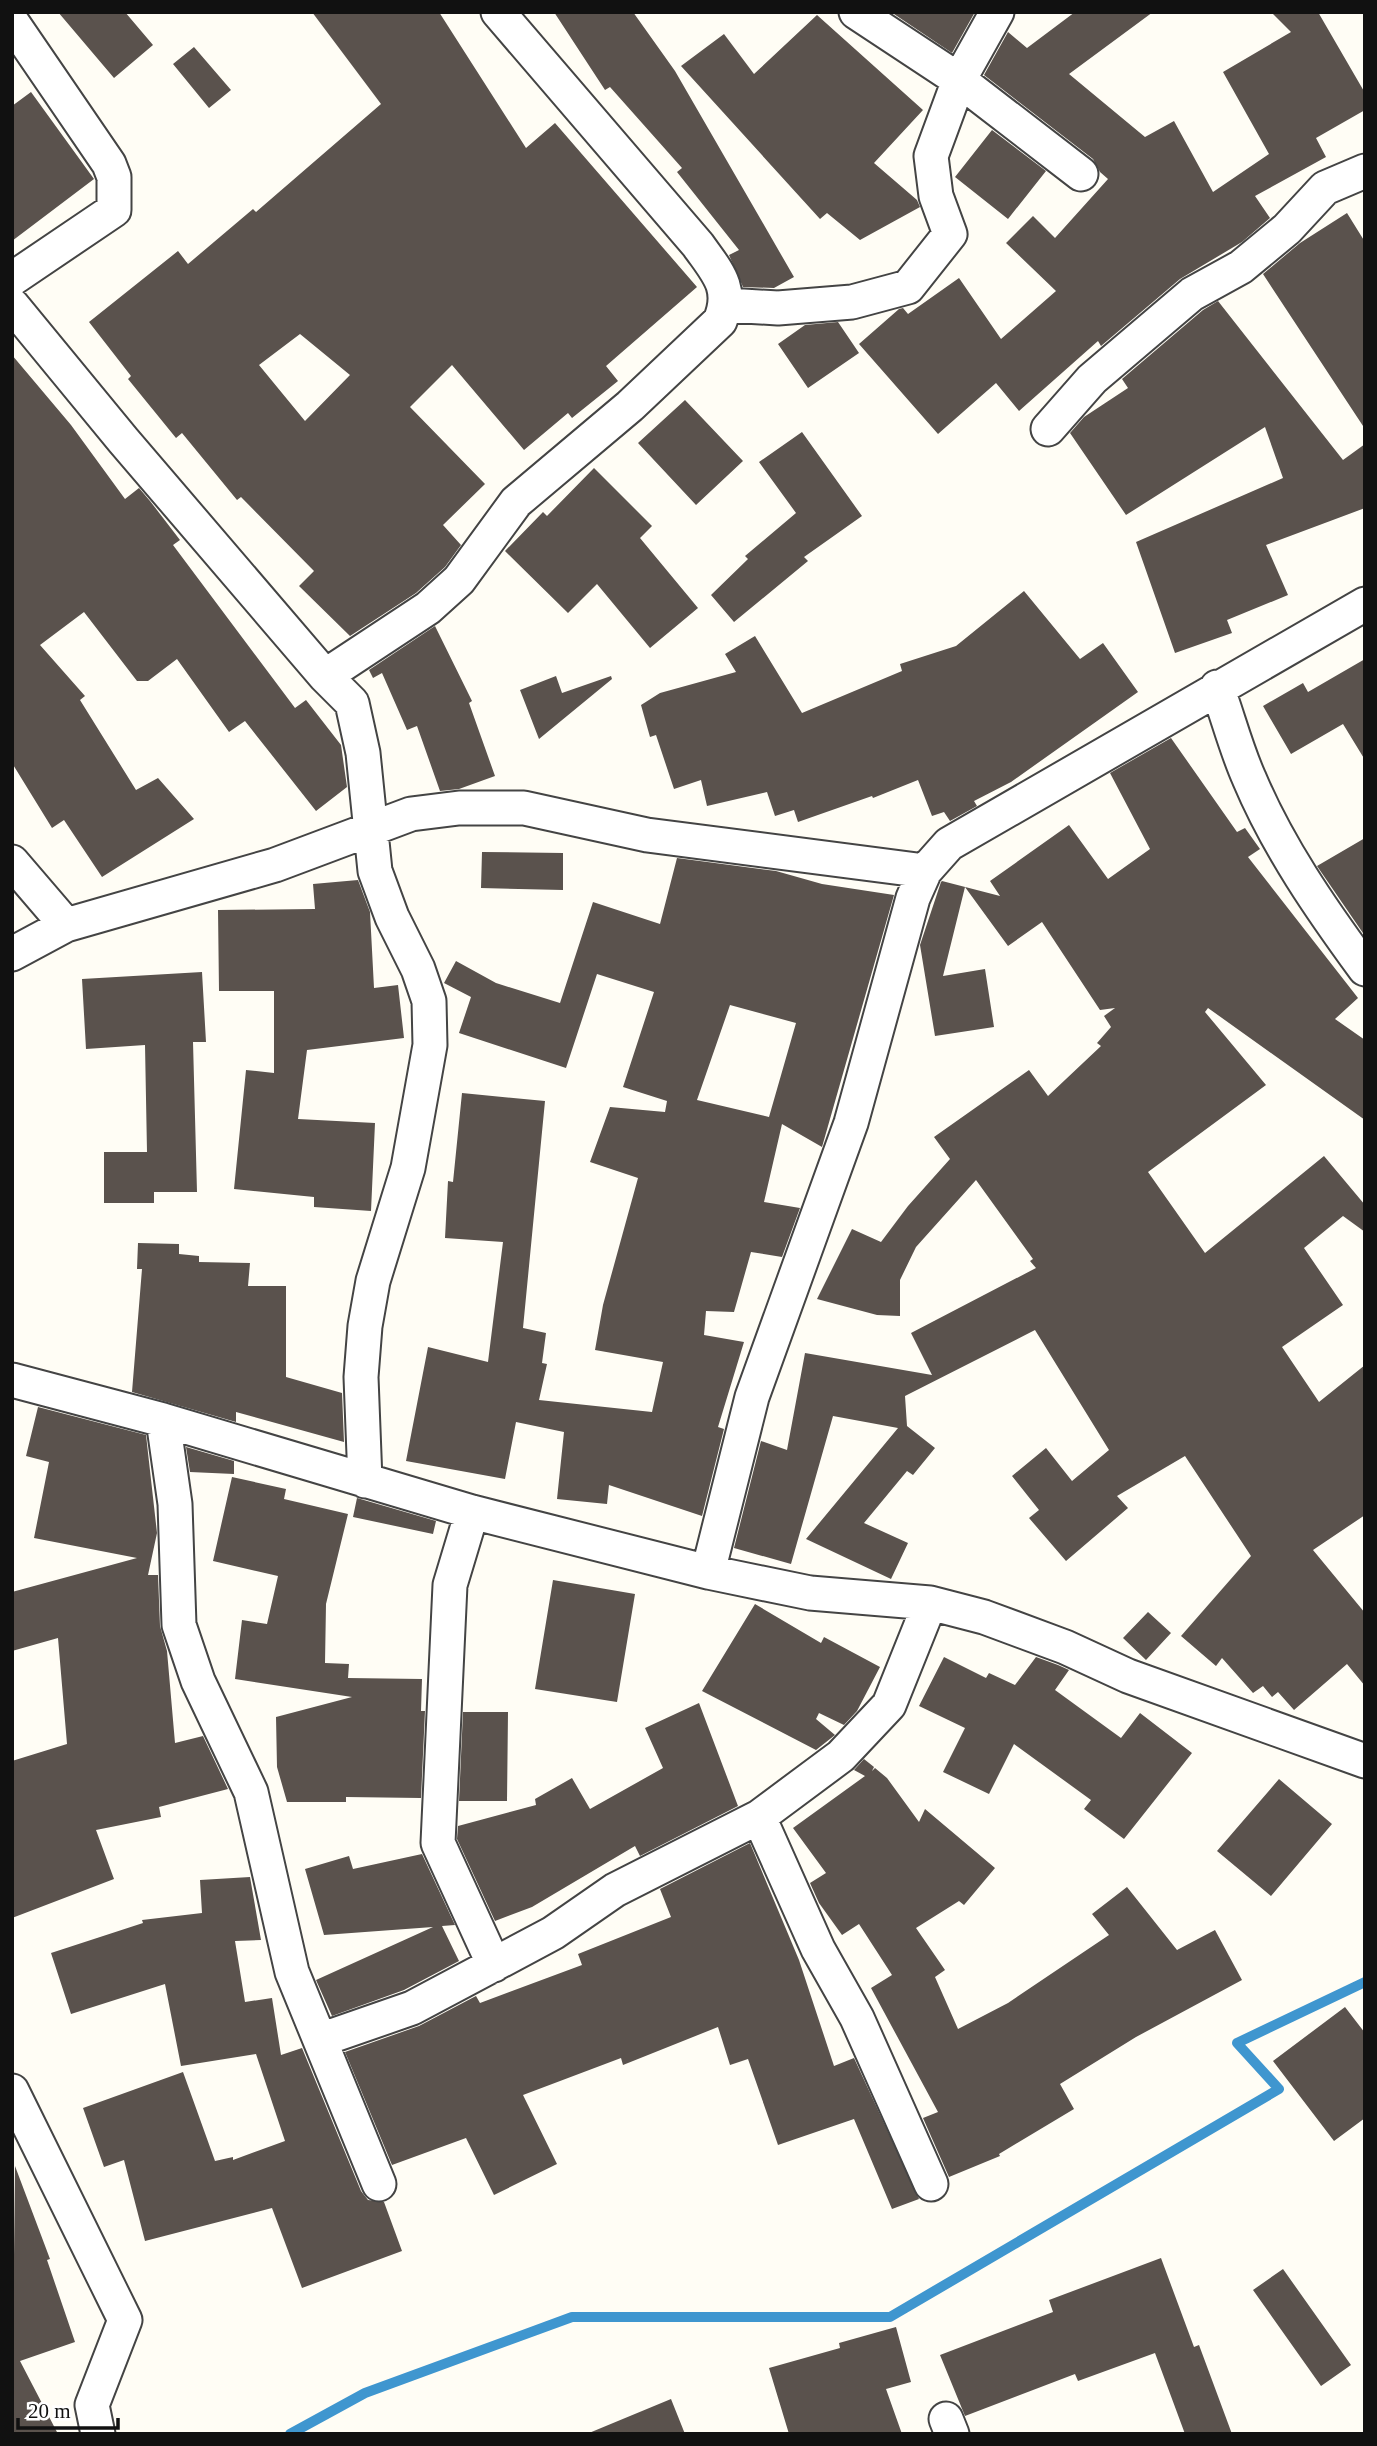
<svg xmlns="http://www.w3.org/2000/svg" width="1377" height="2446" font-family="'Times New Roman',serif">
	<rect width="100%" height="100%" fill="#fffdf5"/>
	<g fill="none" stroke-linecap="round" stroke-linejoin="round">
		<path stroke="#3f96cf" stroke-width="10" d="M 290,2434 L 365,2393 L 572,2317 L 890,2317 L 1279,2089 L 1237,2043 L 1365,1982"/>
	</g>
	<path fill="#5a524d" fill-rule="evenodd" d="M 58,12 L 125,12 L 153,45 L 114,78 Z
		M 312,12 L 439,12 L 526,148 L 555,123 L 697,287 L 606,366 L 618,381 L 572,418 L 568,413 L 524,450 L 452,365 L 410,407 L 485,484 L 443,525 L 461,545 L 445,567 L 416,593 L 350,636 L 299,586 L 314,571 L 241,497 L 237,500 L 182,433 L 176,438 L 128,379 L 131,376 L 89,322 L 178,251 L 188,264 L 253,209 L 256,212 L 381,104 ZM 300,334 L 350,375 L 305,421 L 259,365 Z
		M 554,12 L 633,12 L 675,71 L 794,277 L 774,288 L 743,287 L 729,255 L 739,250 L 677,172 L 682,168 L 610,87 L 605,90 Z
		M 891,12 L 975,12 L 952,53 Z
		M 1075,12 L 1153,12 L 1069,74 L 1145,137 L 1174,121 L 1213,192 L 1269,154 L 1223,72 L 1291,32 L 1271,12 L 1318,12 L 1365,93 L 1365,110 L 1316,138 L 1326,157 L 1255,196 L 1270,218 L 1242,242 L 1180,279 L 1101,346 L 1098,341 L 1019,411 L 996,383 L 938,434 L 859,344 L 899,309 L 903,308 L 908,314 L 959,278 L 1001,339 L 1056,291 L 1006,243 L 1033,216 L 1055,238 L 1108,179 L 1100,172 L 1093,159 L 984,75 L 1008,32 L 1027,48 Z
		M 817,15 L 923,110 L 874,163 L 917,200 L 920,207 L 860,240 L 827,213 L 820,219 L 681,66 L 724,34 L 754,74 Z
		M 194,47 L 231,90 L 209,108 L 173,64 Z
		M 31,92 L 94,179 L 12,241 L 12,106 Z
		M 992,130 L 1046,171 L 1008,219 L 955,177 Z
		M 1347,213 L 1365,242 L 1365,429 L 1263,274 L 1300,243 Z
		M 1218,301 L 1343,460 L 1365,444 L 1365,508 L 1266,545 L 1288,595 L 1227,620 L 1232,633 L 1175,653 L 1136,542 L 1283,478 L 1265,427 L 1126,515 L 1070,433 L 1084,417 L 1128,388 L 1122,379 L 1203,310 Z
		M 838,322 L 859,353 L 808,388 L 778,344 L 805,325 Z
		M 12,355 L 71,425 L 125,499 L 139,488 L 150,501 L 180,540 L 173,545 L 295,708 L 306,700 L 341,745 L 347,787 L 316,811 L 245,721 L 229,732 L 177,659 L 148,681 L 137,681 L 84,612 L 40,645 L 85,696 L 80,700 L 136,790 L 158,778 L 194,819 L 102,877 L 64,820 L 52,828 L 12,763 Z
		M 685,400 L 743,461 L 696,505 L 638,443 Z
		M 802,432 L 862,516 L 804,557 L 808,561 L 734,622 L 711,595 L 748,559 L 745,556 L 796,513 L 759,462 Z
		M 594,468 L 652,526 L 640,538 L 698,608 L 650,648 L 597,584 L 568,613 L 505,551 L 543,512 L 547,516 Z
		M 1024,591 L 1080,659 L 1103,643 L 1138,692 L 1011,782 L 974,801 L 977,806 L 950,821 L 944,812 L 932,816 L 918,780 L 873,798 L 872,796 L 798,822 L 794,810 L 775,816 L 767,792 L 707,806 L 701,780 L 674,789 L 656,735 L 650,737 L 641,705 L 660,693 L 736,672 L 725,654 L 755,636 L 802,713 L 902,671 L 900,664 L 956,646 Z
		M 435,626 L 472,701 L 469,703 L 495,776 L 459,789 L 440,791 L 417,726 L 407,730 L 382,673 L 373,678 L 369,670 Z
		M 1365,659 L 1365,760 L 1343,724 L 1291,754 L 1263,706 L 1303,683 L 1308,692 Z
		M 556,676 L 562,693 L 611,676 L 612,679 L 539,739 L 520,690 Z
		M 1171,738 L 1237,832 L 1245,828 L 1260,849 L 1248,857 L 1358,998 L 1335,1019 L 1365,1040 L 1365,1120 L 1208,1008 L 1205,1012 L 1266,1085 L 1148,1172 L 1205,1253 L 1324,1156 L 1365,1205 L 1365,1232 L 1343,1216 L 1304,1248 L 1343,1305 L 1282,1347 L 1319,1402 L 1365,1365 L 1365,1515 L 1313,1550 L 1365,1613 L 1365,1686 L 1347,1664 L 1294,1710 L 1278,1692 L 1272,1697 L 1263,1686 L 1253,1693 L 1222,1658 L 1216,1666 L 1181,1636 L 1251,1556 L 1185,1456 L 1117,1496 L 1128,1508 L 1066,1561 L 1029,1518 L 1039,1510 L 1012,1476 L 1046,1448 L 1072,1481 L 1109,1450 L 1035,1330 L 905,1396 L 907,1426 L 935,1448 L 913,1475 L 907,1471 L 864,1523 L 908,1543 L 891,1579 L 806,1539 L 898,1428 L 833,1416 L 791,1564 L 734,1548 L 761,1441 L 787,1450 L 805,1353 L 932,1375 L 911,1333 L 1036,1268 L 1030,1261 L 1033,1259 L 976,1180 L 916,1247 L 900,1280 L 900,1316 L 877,1315 L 817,1299 L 852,1229 L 881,1242 L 908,1206 L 950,1159 L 934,1137 L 1029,1070 L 1048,1096 L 1101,1046 L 1097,1043 L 1111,1027 L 1104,1016 L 1115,1008 L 1100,1010 L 1042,922 L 1008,946 L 965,887 L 943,976 L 985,969 L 994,1027 L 935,1036 L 920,945 L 941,882 L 942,881 L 1000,896 L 990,881 L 1069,825 L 1108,879 L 1150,849 L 1110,773 Z
		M 1365,838 L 1365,936 L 1317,866 Z
		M 482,852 L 563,853 L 563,890 L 481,888 Z
		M 677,858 L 776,871 L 822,884 L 894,895 L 822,1147 L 782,1124 L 764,1202 L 800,1208 L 782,1257 L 751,1252 L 734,1312 L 706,1311 L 704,1335 L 744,1342 L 718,1427 L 724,1429 L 702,1516 L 609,1485 L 607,1504 L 557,1499 L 564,1432 L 516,1422 L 505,1479 L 406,1461 L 428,1347 L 488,1362 L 503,1242 L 445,1238 L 448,1181 L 453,1182 L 462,1093 L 545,1101 L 523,1328 L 546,1333 L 542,1363 L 547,1364 L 539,1400 L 652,1412 L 663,1362 L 595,1350 L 603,1305 L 638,1178 L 590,1162 L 610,1107 L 665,1112 L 667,1101 L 623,1087 L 654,992 L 597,974 L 566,1068 L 459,1033 L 471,997 L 444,983 L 456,961 L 496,983 L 560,1003 L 593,902 L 660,924 ZM 730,1005 L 796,1023 L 769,1117 L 697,1100 Z
		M 358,880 L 370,912 L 374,988 L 398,985 L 404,1038 L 307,1050 L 298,1119 L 375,1123 L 371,1211 L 314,1207 L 314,1197 L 234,1189 L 246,1070 L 274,1073 L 274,991 L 219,991 L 218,910 L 315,909 L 313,884 Z
		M 202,972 L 206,1042 L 193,1042 L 197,1192 L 154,1192 L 154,1203 L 104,1203 L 104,1152 L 147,1152 L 145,1045 L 86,1049 L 82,979 Z
		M 138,1243 L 179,1244 L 179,1254 L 199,1256 L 199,1262 L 250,1263 L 248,1286 L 286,1286 L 286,1377 L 342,1393 L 344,1442 L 236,1412 L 236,1422 L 132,1392 L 142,1269 L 137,1269 Z
		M 38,1407 L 146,1435 L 157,1533 L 148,1575 L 158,1575 L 160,1626 L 167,1651 L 175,1743 L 203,1736 L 228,1789 L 159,1807 L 161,1817 L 96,1830 L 114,1879 L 12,1918 L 12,1761 L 67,1744 L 58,1638 L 12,1651 L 12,1592 L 137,1558 L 34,1538 L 49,1462 L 26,1456 Z
		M 186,1447 L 234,1461 L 234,1474 L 190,1472 Z
		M 232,1477 L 286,1489 L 284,1499 L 348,1514 L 326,1604 L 325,1663 L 349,1664 L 348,1678 L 422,1679 L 421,1711 L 425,1711 L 421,1798 L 346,1797 L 346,1802 L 287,1802 L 277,1767 L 276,1717 L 352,1697 L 235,1679 L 242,1620 L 267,1624 L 278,1576 L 213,1561 Z
		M 357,1498 L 436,1521 L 433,1534 L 353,1517 Z
		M 553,1580 L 635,1594 L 617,1702 L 535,1689 Z
		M 755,1604 L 821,1643 L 824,1637 L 880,1667 L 857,1711 L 844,1725 L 819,1713 L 816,1719 L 835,1735 L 816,1750 L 702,1691 Z
		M 1148,1612 L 1171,1633 L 1146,1660 L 1123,1638 Z
		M 944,1657 L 986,1678 L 989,1673 L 1015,1685 L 1036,1657 L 1058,1665 L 1069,1670 L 1055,1690 L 1121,1738 L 1140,1713 L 1192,1753 L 1124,1839 L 1084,1809 L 1091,1800 L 1014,1744 L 989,1794 L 943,1772 L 965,1728 L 919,1706 Z
		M 699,1703 L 738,1806 L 640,1856 L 635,1846 L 532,1907 L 495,1921 L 457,1839 L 458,1826 L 536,1805 L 535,1799 L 572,1778 L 590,1809 L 663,1768 L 645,1728 Z
		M 463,1712 L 508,1712 L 507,1801 L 459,1801 Z
		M 864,1759 L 874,1767 L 872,1771 L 875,1768 L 887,1778 L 919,1822 L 925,1809 L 995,1868 L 964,1905 L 959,1901 L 916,1928 L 945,1970 L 935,1977 L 958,2029 L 1008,2003 L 1109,1935 L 1092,1914 L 1127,1887 L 1177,1950 L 1215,1930 L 1242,1980 L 1136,2037 L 1060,2084 L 1074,2109 L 999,2154 L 1000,2156 L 949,2177 L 923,2118 L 938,2112 L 871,1988 L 892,1975 L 859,1924 L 842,1935 L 819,1903 L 810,1883 L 826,1873 L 793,1828 L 865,1776 L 854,1770 Z
		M 1279,1779 L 1332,1824 L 1271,1896 L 1217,1851 Z
		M 750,1843 L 799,1960 L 834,2066 L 854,2058 L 919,2199 L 892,2209 L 854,2119 L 778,2145 L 748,2059 L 730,2065 L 718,2027 L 623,2065 L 621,2058 L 523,2095 L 557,2164 L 494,2195 L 466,2138 L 392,2165 L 345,2052 L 419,2026 L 476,1996 L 480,2003 L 582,1965 L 578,1954 L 671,1917 L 660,1889 Z
		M 422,1854 L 455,1925 L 442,1926 L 459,1961 L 404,1990 L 332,2016 L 316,1980 L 433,1927 L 324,1935 L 305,1869 L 349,1856 L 353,1869 Z
		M 250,1877 L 261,1940 L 235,1941 L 245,2002 L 272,1998 L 281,2055 L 302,2048 L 361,2191 L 368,2200 L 384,2202 L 402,2251 L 302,2288 L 272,2208 L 145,2241 L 124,2160 L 104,2167 L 83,2108 L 183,2072 L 215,2161 L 233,2157 L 233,2160 L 285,2141 L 256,2054 L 181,2066 L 165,1984 L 71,2014 L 51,1953 L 143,1923 L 142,1920 L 202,1913 L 200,1880 Z
		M 1345,2007 L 1365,2033 L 1365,2118 L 1334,2141 L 1273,2061 Z
		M 15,2166 L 50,2259 L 47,2260 L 75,2342 L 20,2361 L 58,2434 L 12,2434 Z
		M 1161,2258 L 1194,2347 L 1199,2345 L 1232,2434 L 1185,2434 L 1155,2353 L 1078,2381 L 1075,2374 L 965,2416 L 940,2355 L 1053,2312 L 1049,2300 Z
		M 1283,2269 L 1351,2365 L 1321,2386 L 1253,2290 Z
		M 896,2327 L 911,2382 L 886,2389 L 902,2434 L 789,2434 L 769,2368 L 840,2348 L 839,2343 Z
		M 671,2399 L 685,2434 L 589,2434 L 589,2433 Z"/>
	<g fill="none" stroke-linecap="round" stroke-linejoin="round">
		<g stroke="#444" stroke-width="37">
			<path id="minor" d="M 856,12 L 959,80 L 1081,174
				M 12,22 L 109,164 L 114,177 L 114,210 L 12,279
				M 12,305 L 123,440 L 325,676 L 352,703 L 363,753 L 375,871 L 392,917 L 418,969 L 429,1001 L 430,1045 L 408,1168 L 373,1281 L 365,1326 L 361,1377 L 365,1481
				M 727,305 L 778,308 L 852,302 L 908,287 L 950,234 L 936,196 L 931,156 L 959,80 L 997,12
				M 1048,429 L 1092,379 L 1192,294 L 1241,267 L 1287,229 L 1325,188 L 1365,171
				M 325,676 L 428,608 L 459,580 L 516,502 L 630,406 L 720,321 C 734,288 717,272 698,245 L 498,12
				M 1217,687 C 1228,717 1236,749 1249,778 C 1278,847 1321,909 1365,969
				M 12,862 L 66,925
				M 12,954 L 66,925 L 275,865 L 411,814 L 459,808 L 524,808 L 647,835 L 925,871
				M 12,1380 L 163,1420 L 472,1512 L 708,1572 L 810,1593 L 930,1603 L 984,1617 L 1065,1647 L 1128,1676 L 1365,1761
				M 163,1420 L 175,1504 L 179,1625 L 198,1681 L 251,1792 L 292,1972 L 379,2184
				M 472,1512 L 450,1585 L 438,1843 L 494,1965
				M 708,1572 L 752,1397 L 851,1123 L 913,898 L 925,871 L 949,844 L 1365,604
				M 759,1817 L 818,1949 L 857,2018 L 931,2184
				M 320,2040 L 412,2008 L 553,1933 L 615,1890 L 759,1817 L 841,1756 L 889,1705 L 930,1603
				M 12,2091 L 125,2320 L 92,2405 L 98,2434
				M 946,2419 L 952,2434"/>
		</g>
		<use href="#minor" stroke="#fff" stroke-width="33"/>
	</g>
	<rect width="1377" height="2446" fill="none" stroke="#111111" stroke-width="28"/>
	<path d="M18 2418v10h100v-10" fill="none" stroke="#111111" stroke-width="3.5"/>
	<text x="28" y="2418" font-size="21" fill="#111111" stroke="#ffffff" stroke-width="5" paint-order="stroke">20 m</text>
</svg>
